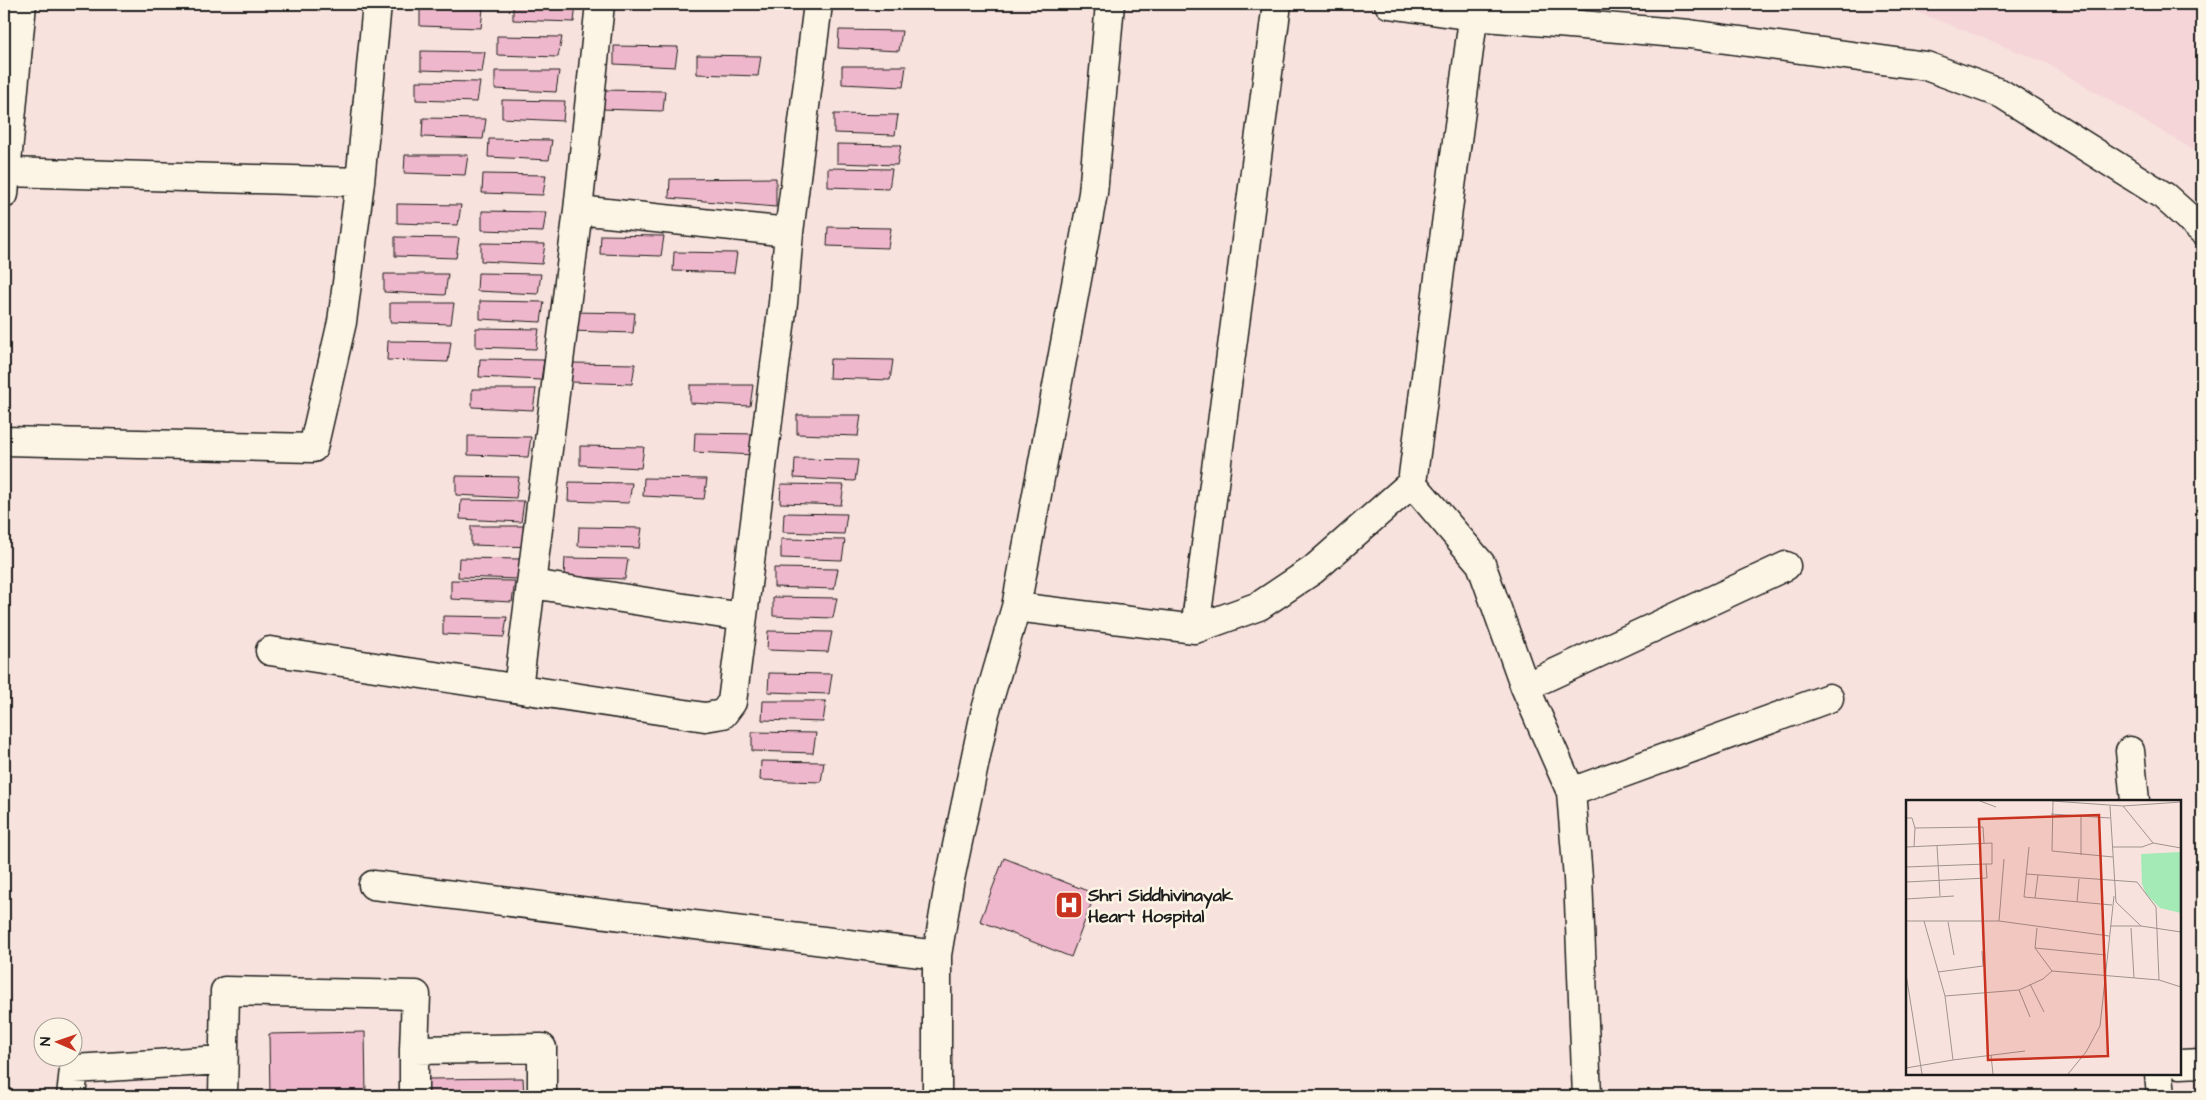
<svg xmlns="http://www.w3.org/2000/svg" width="2206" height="1100" font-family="'Architects Daughter',sans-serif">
	<rect width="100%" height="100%" fill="#f8e2dd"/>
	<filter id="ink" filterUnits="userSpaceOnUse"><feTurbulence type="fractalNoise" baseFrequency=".02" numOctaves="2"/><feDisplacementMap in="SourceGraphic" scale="10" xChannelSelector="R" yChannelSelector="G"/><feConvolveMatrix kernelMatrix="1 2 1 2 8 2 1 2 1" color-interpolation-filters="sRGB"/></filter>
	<g filter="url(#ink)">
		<path fill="#f5d5d8" d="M 1897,4 L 2202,4 L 2202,155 L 2046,63 Z"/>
		<path fill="#efb7cb" stroke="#1c1c1c" d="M 513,4 L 576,4 L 574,22 L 513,20 Z
			M 420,7 L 483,8 L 481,28 L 420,26 Z
			M 839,30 L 902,31 L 899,51 L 838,48 Z
			M 497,36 L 562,37 L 558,57 L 497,55 Z
			M 614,46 L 678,47 L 675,67 L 614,64 Z
			M 421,51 L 485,52 L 482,72 L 421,70 Z
			M 697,55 L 761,56 L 758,76 L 697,74 Z
			M 842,66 L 906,66 L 903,87 L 842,84 Z
			M 495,71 L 559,71 L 556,92 L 495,89 Z
			M 416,81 L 480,82 L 477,102 L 416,100 Z
			M 602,90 L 665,91 L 663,111 L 601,109 Z
			M 502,100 L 565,101 L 563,121 L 502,118 Z
			M 834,114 L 898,115 L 895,135 L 834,133 Z
			M 423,118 L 486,119 L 483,139 L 422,137 Z
			M 489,139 L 552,140 L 549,160 L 488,157 Z
			M 837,144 L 901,145 L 897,165 L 837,163 Z
			M 405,155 L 468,155 L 465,175 L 404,173 Z
			M 828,168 L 892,169 L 889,189 L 828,187 Z
			M 483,174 L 546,175 L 543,195 L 482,193 Z
			M 776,178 L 776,207 L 669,198 L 670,179 Z
			M 397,204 L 461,205 L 458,225 L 397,223 Z
			M 482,211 L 546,212 L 543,232 L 482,230 Z
			M 828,227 L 891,228 L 888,248 L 827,246 Z
			M 601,235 L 664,236 L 661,256 L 600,254 Z
			M 395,237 L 459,238 L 456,258 L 395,256 Z
			M 481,243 L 545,244 L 542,264 L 481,261 Z
			M 674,252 L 737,253 L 734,273 L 673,271 Z
			M 478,273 L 541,274 L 538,294 L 477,291 Z
			M 384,274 L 448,274 L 445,295 L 384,292 Z
			M 480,301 L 544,302 L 541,322 L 480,319 Z
			M 390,303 L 454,303 L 451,324 L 390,322 Z
			M 572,312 L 635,313 L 633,333 L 571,331 Z
			M 476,328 L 539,329 L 536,349 L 476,347 Z
			M 388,341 L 451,342 L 448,362 L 387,360 Z
			M 480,359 L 544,360 L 541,380 L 479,377 Z
			M 830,359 L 893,360 L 890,380 L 829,378 Z
			M 571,363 L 635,364 L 632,384 L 571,382 Z
			M 690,385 L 753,385 L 750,406 L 690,403 Z
			M 472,389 L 536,389 L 533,410 L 472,407 Z
			M 797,415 L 861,415 L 858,436 L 797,434 Z
			M 695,433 L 758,434 L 755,455 L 694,452 Z
			M 468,436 L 531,437 L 528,457 L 468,455 Z
			M 580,446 L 644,447 L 641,468 L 580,465 Z
			M 795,459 L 858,460 L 855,481 L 794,478 Z
			M 456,476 L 519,477 L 516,498 L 456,495 Z
			M 644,478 L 707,479 L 704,499 L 643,496 Z
			M 569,482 L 632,483 L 629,503 L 568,501 Z
			M 781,484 L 844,485 L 841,505 L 780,503 Z
			M 461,500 L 524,501 L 521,522 L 460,519 Z
			M 784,513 L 847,514 L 844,534 L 783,532 Z
			M 471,526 L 535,526 L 532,547 L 471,545 Z
			M 579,527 L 642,528 L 639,548 L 578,546 Z
			M 781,539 L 845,540 L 842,560 L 781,558 Z
			M 459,558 L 522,559 L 519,579 L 458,577 Z
			M 565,558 L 628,559 L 625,579 L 564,577 Z
			M 774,568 L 838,569 L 834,589 L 774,587 Z
			M 451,580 L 515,581 L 512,602 L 451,599 Z
			M 773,597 L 837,598 L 833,618 L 773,616 Z
			M 443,616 L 507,617 L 504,637 L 443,634 Z
			M 768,631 L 832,632 L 828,652 L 767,650 Z
			M 769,673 L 832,674 L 829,694 L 768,692 Z
			M 763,701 L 826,701 L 823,722 L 762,720 Z
			M 752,732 L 816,733 L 813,753 L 752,751 Z
			M 761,761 L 824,762 L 821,782 L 760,780 Z
			M 1004,858 L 1095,894 L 1071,957 L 980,921 Z
			M 365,1032 L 366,1096 L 270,1096 L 269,1034 Z
			M 523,1078 L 524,1096 L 428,1096 L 428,1079 Z"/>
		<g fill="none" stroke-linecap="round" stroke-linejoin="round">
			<g stroke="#1c1c1c" stroke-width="31">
				<path id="minor" d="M 1389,4 L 1473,16 L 1689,34 L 1926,66 L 2002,94 L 2164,196 L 2202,230
					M 6,172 L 360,182
					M 4,194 L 22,4
					M 578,210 L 789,232
					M 4,441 L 313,448 L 342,322 L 360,182 L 377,4
					M 1412,483 L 1475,4
					M 532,584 L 742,617
					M 1016,607 L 1195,629 L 1259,606 L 1313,570 L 1412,483 L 1481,564 L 1525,687 L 1571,792 L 1578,878 L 1587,1096
					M 1195,629 L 1277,4
					M 270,651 L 705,717 L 723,714 L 732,702 L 783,303 L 789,232 L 818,4
					M 1525,687 L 1786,566
					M 518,688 L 578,210 L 600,4
					M 2130,751 L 2135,801
					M 1571,792 L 1829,698
					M 373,885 L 937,955
					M 414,1050 L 414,1096
					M 2180,1064 L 2202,1063
					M 2159,1074 L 2161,1096
					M 71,1096 L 74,1069 L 222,1060
					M 223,1096 L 225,991 L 416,995 L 414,1050 L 542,1048 L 542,1096
					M 937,1096 L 937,955 L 949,884 L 985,713 L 1016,607 L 1093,193 L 1110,4"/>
			</g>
			<use href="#minor" stroke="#fcf5e5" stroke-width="28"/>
		</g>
	</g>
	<defs>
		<g id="hospital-square" transform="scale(1.4375)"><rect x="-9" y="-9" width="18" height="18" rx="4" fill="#c8321e" stroke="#fcf5e5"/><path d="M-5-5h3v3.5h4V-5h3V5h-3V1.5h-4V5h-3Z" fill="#fff"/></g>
	</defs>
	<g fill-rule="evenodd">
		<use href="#hospital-square" x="1069" y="905"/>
	</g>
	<g text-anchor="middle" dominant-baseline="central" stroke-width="5" stroke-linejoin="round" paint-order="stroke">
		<g font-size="18" font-weight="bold" fill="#1c1c1c" stroke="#fcf5e5" text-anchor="start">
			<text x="1088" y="895">Shri Siddhivinayak<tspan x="1088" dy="21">Heart Hospital</tspan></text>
		</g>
	</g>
	<g transform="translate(1906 800)">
		<rect width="275" height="275" fill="#f8e2dd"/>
		<path d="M 275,52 L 275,113 L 254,108 L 240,94 L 236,84 L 235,54 Z" fill="#a3eab7"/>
		<path fill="none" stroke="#a09390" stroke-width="1" d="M 74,1 L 90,7M 146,1 L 217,6 L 275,2M 147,1 L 146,51 L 207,57M 204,6 L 210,102 L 235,126 L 275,132M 217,6 L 247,43 L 275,48M 145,14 L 204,18M 175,16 L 175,55M 0,18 L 6,18 L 9,28 L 77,27 L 78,43M 31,46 L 34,96M 0,47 L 86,43 L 86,64 L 80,64 L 81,78 L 0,82M 8,47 L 9,28M 123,47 L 118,97 L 206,105M 207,47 L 236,47 L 247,43M 0,67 L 80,64M 120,74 L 231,82 L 250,107 L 253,180 L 146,171M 129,98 L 132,75M 0,99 L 48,96M 171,102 L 173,79M 0,121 L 93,121 L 203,136M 93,121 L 98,59M 42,122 L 48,155M 204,126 L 235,126M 225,128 L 228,178M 129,148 L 200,155M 32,172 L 77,166 L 76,151M 0,174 L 16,274M 253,180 L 275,187M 124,184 L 138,212M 113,190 L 124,217M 39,196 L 113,190 L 137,179 L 146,171 L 129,148 L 131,128M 85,255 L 87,274M 47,260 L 119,251M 0,268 L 47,260 L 39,196 L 18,121M 162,274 L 180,252 L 194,226 L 208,96"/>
		<path fill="#c8321e" fill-opacity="0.15" stroke="#c8321e" stroke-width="2.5" d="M 193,15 L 202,256 L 82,260 L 73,19 Z"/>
		<rect width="275" height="275" fill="none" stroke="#1c1c1c" stroke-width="2.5"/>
	</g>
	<rect width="2206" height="1100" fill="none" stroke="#fcf5e5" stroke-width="20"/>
	<rect x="10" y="10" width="2186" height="1080" fill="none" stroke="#1c1c1c" stroke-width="2" filter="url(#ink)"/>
	<g transform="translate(58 1042) rotate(272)"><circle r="24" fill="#fcf5e5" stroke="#a29e95"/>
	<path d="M0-4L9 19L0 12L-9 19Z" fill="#c8321e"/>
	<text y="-8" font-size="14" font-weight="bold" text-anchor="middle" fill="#1c1c1c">N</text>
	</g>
</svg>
